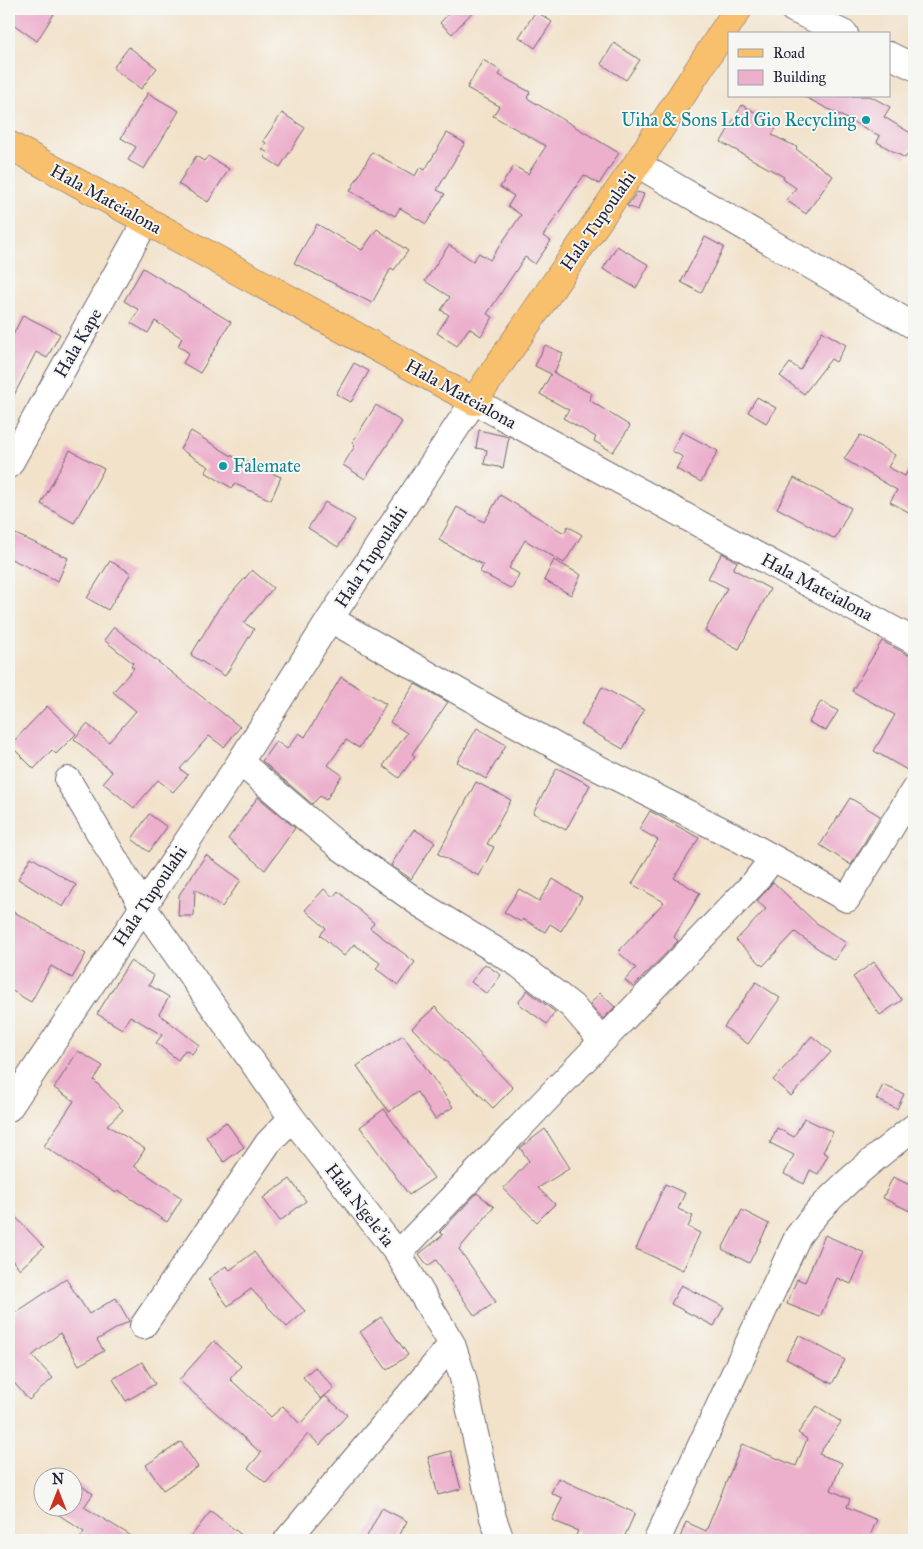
<svg xmlns="http://www.w3.org/2000/svg" width="923" height="1549" font-family="'IM FELL Great Primer',serif">
	<rect width="100%" height="100%" fill="#f6f6f2"/>
	<filter id="ink" filterUnits="userSpaceOnUse"><feTurbulence type="fractalNoise" baseFrequency=".02" numOctaves="2"/><feDisplacementMap in="SourceGraphic" scale="10" xChannelSelector="R" yChannelSelector="G"/><feConvolveMatrix kernelMatrix="1 2 1 2 8 2 1 2 1" color-interpolation-filters="sRGB"/></filter>
	<filter id="wash" filterUnits="userSpaceOnUse"><feTurbulence type="fractalNoise" baseFrequency=".0096" numOctaves="4" result="noise"/><feDisplacementMap in="SourceGraphic" scale="20" xChannelSelector="R" yChannelSelector="G"/><feGaussianBlur stdDeviation="1.12" result="paint"/><feColorMatrix in="noise" values="0 0 0 0 0 0 0 0 0 0 0 0 0 0 0 0 0 1.4 0 .05"/><feComposite in="paint" operator="in"/></filter>
	<g filter="url(#wash)">
		<rect width="100%" height="100%" fill="#f2e2ca"/>
		<g id="blocks">
			<path fill="#ecafcc" d="M 9,9 L 57,9 L 37,41 L 9,21 Z
				M 453,9 L 475,9 L 452,34 L 440,23 Z
				M 536,11 L 552,22 L 535,48 L 519,37 Z
				M 614,43 L 640,60 L 626,80 L 601,64 Z
				M 129,47 L 157,68 L 141,89 L 113,68 Z
				M 483,60 L 501,71 L 499,75 L 530,92 L 527,98 L 619,153 L 599,184 L 584,175 L 543,236 L 551,241 L 535,264 L 525,257 L 487,314 L 493,317 L 481,336 L 469,328 L 457,346 L 437,333 L 449,315 L 441,310 L 450,297 L 425,281 L 449,245 L 473,261 L 479,253 L 490,260 L 521,215 L 508,206 L 514,196 L 500,187 L 514,166 L 528,174 L 546,146 L 493,116 L 499,106 L 467,88 Z
				M 148,93 L 179,111 L 144,169 L 128,160 L 136,147 L 121,138 Z
				M 803,96 L 870,96 L 890,107 L 884,117 L 914,135 L 914,143 L 905,158 L 877,142 L 880,136 Z
				M 742,105 L 778,125 L 772,135 L 797,147 L 796,149 L 833,176 L 806,214 L 786,200 L 796,188 L 783,179 L 784,177 L 721,142 Z
				M 282,113 L 305,128 L 280,167 L 264,157 L 268,153 L 262,149 L 266,143 L 263,141 Z
				M 447,133 L 465,143 L 437,190 L 445,194 L 426,224 L 400,208 L 395,216 L 350,191 L 372,152 L 415,176 L 420,167 L 425,170 Z
				M 196,156 L 204,161 L 208,156 L 229,169 L 208,202 L 178,184 Z
				M 637,192 L 644,194 L 638,210 L 627,206 Z
				M 317,224 L 362,250 L 377,229 L 408,251 L 394,270 L 391,268 L 372,303 L 294,263 Z
				M 705,237 L 724,247 L 701,293 L 681,282 Z
				M 617,246 L 649,265 L 636,288 L 603,269 Z
				M 143,268 L 231,322 L 200,373 L 183,363 L 189,353 L 178,346 L 182,338 L 155,321 L 148,333 L 131,323 L 139,310 L 124,301 Z
				M 23,315 L 60,334 L 47,358 L 36,352 L 9,405 L 9,343 Z
				M 822,331 L 846,345 L 836,362 L 831,359 L 804,394 L 780,376 L 790,363 L 800,370 Z
				M 545,345 L 563,353 L 554,373 L 592,394 L 589,400 L 630,426 L 613,452 L 594,441 L 596,437 L 563,418 L 569,410 L 540,394 L 551,374 L 535,366 Z
				M 354,363 L 369,371 L 351,402 L 336,394 Z
				M 757,397 L 776,408 L 766,423 L 748,412 Z
				M 376,405 L 402,422 L 365,479 L 343,465 L 355,446 L 352,443 Z
				M 479,430 L 509,437 L 503,468 L 484,464 L 487,450 L 476,448 Z
				M 191,431 L 230,455 L 281,477 L 271,500 L 235,484 L 232,488 L 205,472 L 209,467 L 180,449 Z
				M 682,432 L 718,451 L 701,482 L 676,469 L 683,457 L 672,451 Z
				M 860,435 L 895,455 L 888,467 L 905,476 L 914,459 L 914,515 L 890,502 L 897,490 L 844,459 Z
				M 70,450 L 104,469 L 74,523 L 41,504 Z
				M 794,478 L 851,508 L 835,539 L 777,508 Z
				M 500,495 L 564,533 L 568,526 L 582,535 L 564,563 L 525,540 L 509,568 L 519,574 L 512,589 L 480,572 L 483,565 L 439,540 L 457,507 L 484,522 Z
				M 325,502 L 355,520 L 338,547 L 308,528 Z
				M 9,531 L 68,558 L 58,581 L 9,558 Z
				M 722,553 L 737,562 L 733,569 L 770,589 L 739,649 L 705,631 L 727,588 L 708,578 Z
				M 554,560 L 581,575 L 571,595 L 544,580 Z
				M 110,561 L 131,573 L 108,610 L 87,598 Z
				M 252,570 L 273,588 L 244,623 L 254,629 L 225,676 L 191,655 L 219,608 Z
				M 114,627 L 240,727 L 224,747 L 209,736 L 180,769 L 188,775 L 173,792 L 158,780 L 134,808 L 103,783 L 112,772 L 74,739 L 87,724 L 109,742 L 136,711 L 113,692 L 134,668 L 131,666 L 133,663 L 104,640 Z
				M 882,641 L 914,658 L 914,774 L 874,751 L 895,715 L 852,691 Z
				M 341,677 L 386,704 L 359,748 L 346,740 L 328,765 L 342,775 L 326,800 L 320,796 L 312,804 L 262,761 L 276,741 L 287,749 L 299,733 L 305,737 Z
				M 415,684 L 448,702 L 412,754 L 415,756 L 399,778 L 383,766 L 407,733 L 390,722 Z
				M 602,687 L 644,710 L 623,749 L 581,725 Z
				M 821,701 L 838,711 L 826,731 L 809,722 Z
				M 47,706 L 76,734 L 56,754 L 52,750 L 34,769 L 10,745 Z
				M 477,728 L 506,745 L 486,779 L 457,762 Z
				M 557,768 L 590,785 L 566,830 L 533,813 Z
				M 476,782 L 511,800 L 487,844 L 494,847 L 479,876 L 438,854 Z
				M 258,797 L 295,828 L 265,870 L 228,839 Z
				M 850,798 L 880,816 L 851,865 L 820,845 Z
				M 650,811 L 699,838 L 674,878 L 700,893 L 674,937 L 678,941 L 633,987 L 625,980 L 636,968 L 618,952 L 664,902 L 632,884 L 658,840 L 639,829 Z
				M 149,814 L 167,827 L 149,852 L 132,839 Z
				M 414,829 L 435,842 L 411,879 L 391,865 Z
				M 206,855 L 241,880 L 222,907 L 195,889 L 194,916 L 178,916 L 179,895 Z
				M 31,857 L 76,885 L 63,907 L 18,879 Z
				M 553,879 L 582,897 L 561,931 L 550,924 L 545,932 L 523,919 L 521,922 L 504,912 L 519,889 L 539,901 Z
				M 773,882 L 815,922 L 846,943 L 834,960 L 795,932 L 763,966 L 736,940 L 766,909 L 757,901 Z
				M 324,889 L 333,897 L 338,891 L 374,923 L 370,928 L 415,962 L 398,985 L 376,969 L 380,963 L 354,944 L 344,956 L 320,935 L 326,928 L 305,910 Z
				M 9,909 L 86,954 L 72,978 L 51,966 L 31,1002 L 9,989 Z
				M 130,961 L 154,976 L 149,985 L 169,997 L 159,1014 L 199,1045 L 192,1054 L 185,1050 L 178,1060 L 156,1043 L 162,1035 L 130,1016 L 122,1029 L 97,1014 Z
				M 874,962 L 902,1000 L 880,1015 L 853,977 Z
				M 485,964 L 501,975 L 487,994 L 471,982 Z
				M 756,982 L 780,998 L 748,1044 L 724,1027 Z
				M 527,990 L 555,1012 L 547,1024 L 518,1003 Z
				M 600,993 L 615,1007 L 603,1019 L 590,1004 Z
				M 435,1007 L 513,1088 L 493,1108 L 412,1028 Z
				M 403,1035 L 453,1107 L 435,1119 L 417,1092 L 389,1112 L 357,1066 Z
				M 812,1036 L 831,1052 L 791,1096 L 773,1080 Z
				M 78,1051 L 103,1066 L 94,1080 L 123,1110 L 107,1125 L 145,1149 L 134,1166 L 182,1198 L 167,1222 L 118,1190 L 116,1193 L 44,1146 L 74,1101 L 54,1088 Z
				M 883,1085 L 904,1094 L 897,1109 L 876,1099 Z
				M 384,1109 L 434,1178 L 409,1195 L 360,1127 Z
				M 804,1118 L 833,1132 L 823,1152 L 828,1155 L 818,1174 L 810,1170 L 804,1184 L 784,1174 L 794,1155 L 770,1143 L 777,1128 L 794,1137 Z
				M 226,1122 L 244,1147 L 224,1162 L 206,1137 Z
				M 545,1129 L 570,1168 L 538,1188 L 555,1204 L 537,1222 L 503,1189 L 529,1161 L 520,1148 Z
				M 893,1177 L 914,1187 L 914,1213 L 883,1198 Z
				M 290,1179 L 306,1201 L 280,1221 L 263,1198 Z
				M 665,1184 L 685,1193 L 678,1209 L 693,1216 L 688,1227 L 700,1233 L 683,1270 L 636,1249 Z
				M 477,1193 L 494,1207 L 459,1249 L 496,1302 L 475,1316 L 436,1260 L 428,1266 L 419,1254 L 443,1235 L 440,1232 Z
				M 9,1210 L 44,1247 L 20,1269 L 9,1257 Z
				M 742,1210 L 769,1224 L 749,1263 L 722,1249 Z
				M 825,1235 L 865,1253 L 851,1284 L 837,1278 L 820,1317 L 787,1304 L 797,1279 L 805,1282 Z
				M 254,1252 L 270,1273 L 305,1311 L 287,1327 L 251,1289 L 228,1306 L 208,1279 L 226,1266 L 230,1270 Z
				M 66,1279 L 89,1314 L 116,1298 L 129,1321 L 97,1340 L 104,1351 L 79,1365 L 60,1333 L 32,1356 L 53,1378 L 29,1400 L 9,1377 L 9,1317 Z
				M 681,1285 L 724,1307 L 714,1326 L 671,1304 Z
				M 381,1317 L 408,1355 L 387,1370 L 360,1332 Z
				M 799,1335 L 845,1360 L 832,1384 L 786,1359 Z
				M 214,1341 L 241,1366 L 230,1379 L 271,1417 L 283,1406 L 300,1424 L 325,1396 L 347,1415 L 320,1445 L 308,1434 L 266,1483 L 248,1468 L 261,1453 L 179,1380 Z
				M 142,1362 L 155,1384 L 126,1401 L 113,1379 Z
				M 315,1367 L 334,1388 L 321,1399 L 303,1377 Z
				M 817,1406 L 841,1422 L 819,1454 L 842,1463 L 831,1490 L 850,1499 L 847,1507 L 877,1520 L 868,1540 L 679,1540 L 686,1522 L 706,1531 L 742,1444 L 796,1466 L 807,1439 L 798,1433 Z
				M 181,1442 L 198,1467 L 163,1490 L 146,1465 Z
				M 451,1451 L 461,1489 L 438,1495 L 428,1457 Z
				M 558,1478 L 635,1513 L 623,1540 L 574,1540 L 578,1531 L 552,1520 L 562,1498 L 551,1493 Z
				M 72,1479 L 93,1494 L 84,1507 L 138,1540 L 79,1540 L 84,1532 L 52,1510 L 55,1506 L 72,1506 Z
				M 382,1508 L 407,1521 L 397,1540 L 365,1540 Z
				M 211,1511 L 248,1540 L 188,1540 Z"/>
		</g>
	</g>
	<g filter="url(#ink)">
		<use href="#blocks" fill-opacity="0" stroke="#6b656d" stroke-width="1"/>
		<g fill="none" stroke-linecap="round" stroke-linejoin="round">
			<g stroke="#6b656d" stroke-width="28">
				<path id="minor" d="M 793,9 L 845,34
					M 889,55 L 914,67
					M 637,164 L 914,326
					M 9,465 L 146,221
					M 330,619 L 566,752 L 741,840 L 847,899 L 914,790
					M 240,762 L 340,847 L 420,904 L 518,964 L 572,1006 L 602,1041
					M 68,780 L 143,907 L 292,1118 L 398,1254 L 452,1344 L 463,1378 L 493,1518 L 501,1540
					M 9,1108 L 240,762 L 330,619 L 474,401 L 914,641
					M 398,1254 L 754,883 L 773,858
					M 143,1326 L 268,1143 L 292,1118
					M 287,1540 L 452,1344
					M 657,1540 L 798,1236 C 829,1193 873,1160 914,1127"/>
			</g>
			<g stroke="#6b656d" stroke-width="29">
				<path id="major" d="M 9,145 L 474,401 L 637,164 L 738,9"/>
			</g>
			<use href="#minor" stroke="#fff" stroke-width="26"/>
			<use href="#major" stroke="#f8bf6c" stroke-width="28"/>
		</g>
	</g>
	<g fill="#0f9aa8" stroke="#f6f6f2" stroke-width="2">
		<circle cx="866" cy="120" r="5"/>
		<circle cx="223" cy="466" r="5"/>
	</g>
	<g text-anchor="middle" dominant-baseline="central" stroke-width="4" stroke-linejoin="round" paint-order="stroke">
		<g font-size="18" fill="#0d838f" stroke="#f6f6f2" text-anchor="end">
			<text x="856" y="120">Uiha &amp; Sons Ltd Gio Recycling</text>
			<text x="233" y="466" text-anchor="start">Falemate</text>
		</g>
		<g font-size="18" fill="#22223b" stroke="#f6f6f2">
			<text transform="translate(106 199) rotate(29)">Hala Mateialona</text>
			<text transform="translate(598 221) rotate(-55)">Hala Tupoulahi</text>
			<text transform="translate(78 343) rotate(-60)">Hala Kape</text>
			<text transform="translate(461 394) rotate(29)">Hala Mateialona</text>
			<text transform="translate(371 557) rotate(-57)">Hala Tupoulahi</text>
			<text transform="translate(817 587) rotate(28)">Hala Mateialona</text>
			<text transform="translate(150 896) rotate(-56)">Hala Tupoulahi</text>
			<text transform="translate(360 1205) rotate(52)">Hala Ngele'ia</text>
		</g>
	</g>
	<rect width="923" height="1549" fill="none" stroke="#f6f6f2" stroke-width="30"/>
	<rect x="728" y="32" width="162" height="65" fill="#f6f6f2" stroke="#a1a1a9"/>
	<rect x="738" y="49" width="25" height="8" fill="#f8bf6c" stroke="#a1a1a9"/>
	<text x="773" y="58" font-size="15" fill="#22223b">Road</text>
	<rect x="738" y="70" width="25" height="15" fill="#ecafcc" stroke="#a1a1a9"/>
	<text x="773" y="82" font-size="15" fill="#22223b">Building</text>
	<g transform="translate(58 1492)"><circle r="24" fill="#f6f6f2" stroke="#a1a1a9"/>
	<path d="M0-4L9 19L0 12L-9 19Z" fill="#c8321e"/>
	<text y="-8" font-size="14" font-weight="bold" text-anchor="middle" fill="#22223b">N</text>
	</g>
</svg>
